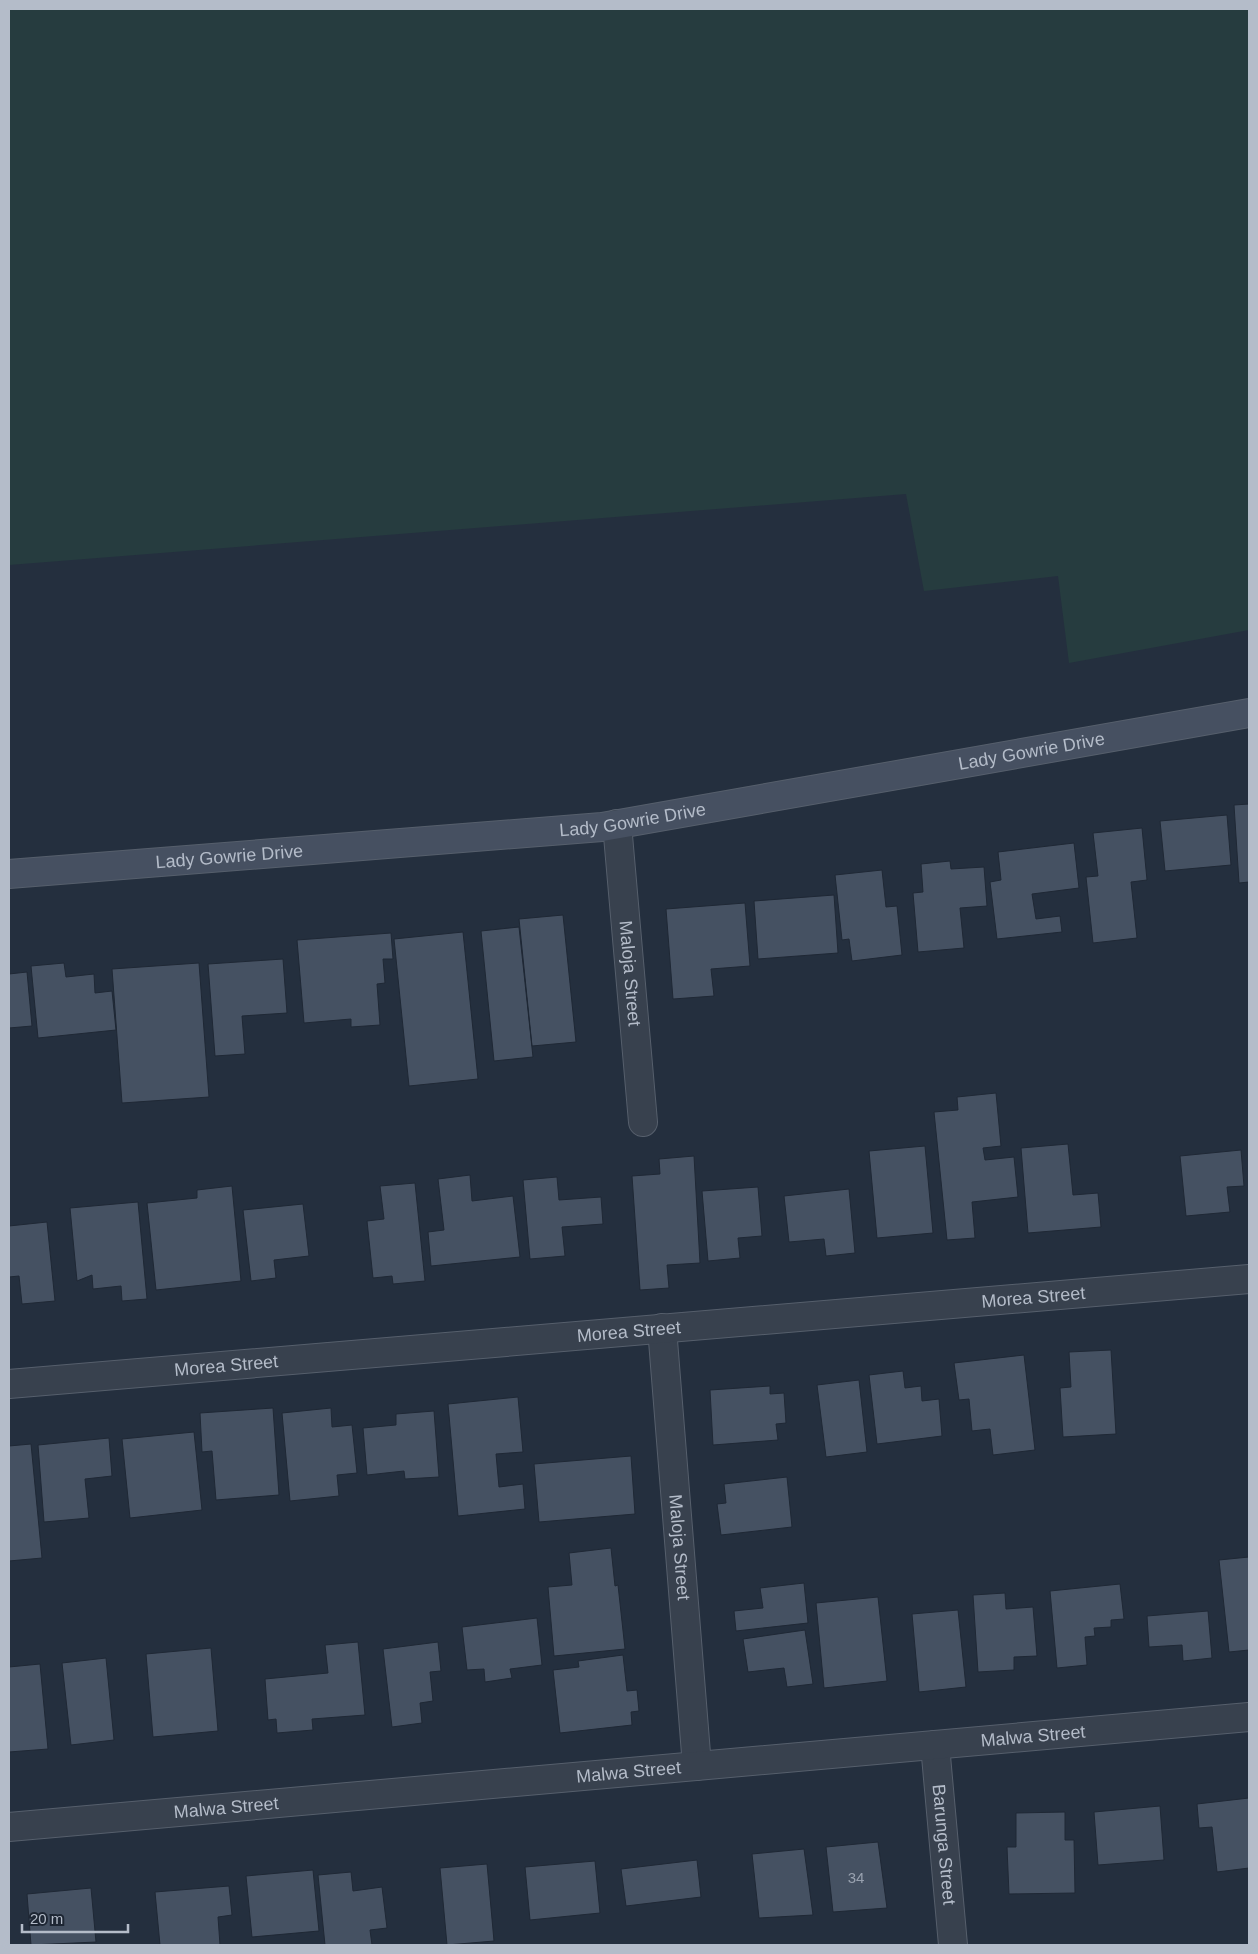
<svg xmlns="http://www.w3.org/2000/svg" width="1258" height="1954" font-family="Helvetica,sans-serif">
	<rect width="100%" height="100%" fill="#242f3e"/>
	<path fill="#263c3f" d="M 9,9 L 1249,9 L 1249,630 L 1069,663 L 1058,576 L 924,591 L 906,494 L 9,565 Z"/>
	<path fill="#455162" stroke="#1f2835" d="M 1249,804 L 1249,882 L 1239,883 L 1234,805 Z
		M 1227,815 L 1231,865 L 1165,871 L 1160,821 Z
		M 1142,828 L 1147,880 L 1131,882 L 1137,938 L 1093,943 L 1086,877 L 1098,876 L 1093,833 Z
		M 1074,843 L 1079,888 L 1032,894 L 1036,919 L 1060,916 L 1062,932 L 997,939 L 990,882 L 1001,880 L 998,852 Z
		M 950,861 L 951,869 L 984,867 L 987,906 L 960,908 L 964,948 L 918,952 L 913,893 L 923,892 L 921,864 Z
		M 882,870 L 886,907 L 897,906 L 902,955 L 852,961 L 849,939 L 842,940 L 835,875 Z
		M 834,895 L 838,953 L 758,959 L 754,901 Z
		M 745,903 L 750,966 L 711,969 L 714,996 L 673,999 L 666,909 Z
		M 563,915 L 576,1042 L 532,1046 L 519,919 Z
		M 519,927 L 533,1057 L 494,1061 L 481,931 Z
		M 463,932 L 478,1079 L 409,1086 L 394,939 Z
		M 391,933 L 393,959 L 383,959 L 385,983 L 377,984 L 380,1025 L 351,1027 L 351,1019 L 304,1023 L 297,940 Z
		M 283,959 L 287,1013 L 242,1016 L 245,1054 L 215,1056 L 208,964 Z
		M 64,963 L 66,977 L 94,974 L 95,993 L 112,991 L 116,1030 L 38,1038 L 31,966 Z
		M 199,963 L 209,1097 L 122,1103 L 112,969 Z
		M 27,972 L 32,1026 L 9,1028 L 9,974 Z
		M 996,1093 L 1001,1146 L 983,1148 L 985,1160 L 1014,1157 L 1018,1197 L 972,1202 L 975,1238 L 947,1240 L 934,1112 L 958,1110 L 957,1097 Z
		M 1068,1144 L 1073,1195 L 1098,1193 L 1101,1227 L 1028,1233 L 1021,1148 Z
		M 925,1146 L 933,1233 L 877,1238 L 869,1151 Z
		M 1241,1150 L 1244,1186 L 1227,1187 L 1230,1212 L 1186,1216 L 1180,1156 Z
		M 694,1156 L 700,1263 L 667,1265 L 669,1288 L 640,1290 L 632,1176 L 660,1174 L 659,1159 Z
		M 470,1175 L 472,1201 L 513,1196 L 520,1257 L 431,1266 L 428,1232 L 444,1230 L 438,1179 Z
		M 557,1177 L 559,1200 L 601,1197 L 603,1224 L 562,1227 L 565,1256 L 530,1259 L 523,1180 Z
		M 415,1183 L 425,1281 L 393,1284 L 392,1276 L 373,1278 L 367,1221 L 384,1219 L 380,1186 Z
		M 232,1186 L 241,1281 L 156,1290 L 147,1203 L 197,1198 L 197,1190 Z
		M 758,1187 L 762,1236 L 738,1238 L 740,1258 L 708,1261 L 702,1191 Z
		M 849,1189 L 855,1253 L 826,1256 L 824,1239 L 789,1242 L 784,1196 Z
		M 138,1202 L 147,1299 L 122,1301 L 121,1286 L 93,1289 L 92,1275 L 77,1281 L 70,1208 Z
		M 303,1204 L 309,1256 L 274,1260 L 276,1278 L 251,1281 L 243,1210 Z
		M 47,1222 L 55,1301 L 22,1304 L 19,1276 L 9,1277 L 9,1226 Z
		M 1111,1350 L 1116,1434 L 1063,1437 L 1060,1388 L 1071,1387 L 1069,1352 Z
		M 1024,1355 L 1035,1450 L 993,1455 L 990,1429 L 972,1431 L 969,1399 L 959,1400 L 954,1363 Z
		M 903,1371 L 905,1388 L 921,1386 L 922,1401 L 939,1399 L 942,1436 L 877,1444 L 869,1375 Z
		M 859,1380 L 867,1452 L 826,1457 L 817,1385 Z
		M 770,1386 L 770,1394 L 784,1393 L 786,1423 L 776,1424 L 778,1440 L 713,1445 L 710,1390 Z
		M 518,1397 L 523,1452 L 496,1454 L 499,1487 L 523,1484 L 525,1509 L 458,1516 L 448,1404 Z
		M 273,1408 L 279,1495 L 216,1500 L 212,1451 L 202,1452 L 200,1413 Z
		M 331,1408 L 332,1427 L 352,1425 L 357,1473 L 337,1475 L 339,1496 L 290,1501 L 282,1413 Z
		M 434,1411 L 439,1477 L 405,1479 L 404,1471 L 367,1475 L 363,1428 L 396,1425 L 396,1414 Z
		M 194,1432 L 202,1510 L 130,1518 L 122,1439 Z
		M 109,1438 L 112,1476 L 85,1479 L 89,1518 L 44,1522 L 38,1445 Z
		M 31,1444 L 42,1558 L 9,1561 L 9,1446 Z
		M 631,1456 L 635,1514 L 539,1522 L 534,1464 Z
		M 787,1477 L 792,1527 L 721,1535 L 717,1504 L 726,1503 L 724,1484 Z
		M 611,1548 L 615,1586 L 618,1585 L 625,1649 L 554,1656 L 548,1587 L 572,1585 L 569,1553 Z
		M 1249,1557 L 1249,1650 L 1229,1652 L 1219,1560 Z
		M 804,1583 L 808,1623 L 736,1631 L 734,1611 L 763,1608 L 760,1588 Z
		M 1120,1584 L 1124,1619 L 1111,1620 L 1111,1627 L 1094,1628 L 1095,1636 L 1085,1637 L 1087,1665 L 1057,1668 L 1050,1591 Z
		M 1005,1593 L 1006,1609 L 1033,1607 L 1037,1656 L 1014,1657 L 1014,1670 L 978,1672 L 973,1595 Z
		M 878,1597 L 887,1681 L 824,1688 L 816,1603 Z
		M 958,1610 L 966,1687 L 919,1692 L 912,1614 Z
		M 1208,1611 L 1212,1658 L 1183,1661 L 1182,1645 L 1149,1647 L 1147,1616 Z
		M 537,1618 L 542,1665 L 510,1669 L 512,1678 L 485,1682 L 484,1669 L 467,1670 L 462,1627 Z
		M 805,1630 L 813,1684 L 787,1687 L 784,1668 L 748,1672 L 743,1639 Z
		M 358,1642 L 365,1715 L 312,1719 L 313,1730 L 277,1733 L 276,1719 L 268,1720 L 265,1679 L 328,1673 L 325,1645 Z
		M 438,1642 L 441,1671 L 430,1672 L 433,1701 L 420,1703 L 422,1723 L 392,1727 L 383,1649 Z
		M 211,1648 L 218,1731 L 153,1737 L 146,1654 Z
		M 623,1655 L 627,1691 L 637,1690 L 639,1711 L 631,1712 L 632,1725 L 560,1733 L 553,1670 L 579,1667 L 578,1661 Z
		M 106,1658 L 114,1740 L 71,1745 L 62,1663 Z
		M 40,1664 L 48,1749 L 9,1752 L 9,1667 Z
		M 1249,1798 L 1249,1868 L 1217,1872 L 1212,1827 L 1199,1828 L 1197,1804 Z
		M 1160,1806 L 1164,1860 L 1098,1865 L 1094,1812 Z
		M 1065,1812 L 1065,1840 L 1074,1840 L 1075,1893 L 1009,1894 L 1007,1847 L 1016,1847 L 1016,1813 Z
		M 878,1842 L 887,1908 L 833,1912 L 826,1847 Z
		M 804,1849 L 813,1915 L 759,1918 L 752,1854 Z
		M 697,1860 L 701,1897 L 626,1906 L 621,1869 Z
		M 595,1861 L 600,1913 L 530,1920 L 525,1867 Z
		M 487,1864 L 494,1941 L 447,1945 L 440,1868 Z
		M 313,1870 L 319,1931 L 252,1937 L 246,1876 Z
		M 351,1872 L 353,1891 L 382,1887 L 387,1928 L 370,1930 L 372,1945 L 325,1945 L 318,1875 Z
		M 229,1886 L 232,1915 L 218,1917 L 220,1945 L 160,1945 L 155,1892 Z
		M 91,1888 L 96,1942 L 31,1945 L 27,1894 Z"/>
	<g fill="none" stroke-linecap="round" stroke-linejoin="round">
		<g stroke="#565f6c" stroke-width="30">
			<g id="street">
				<path id="s1" d="M 617,824 L 643,1122"/>
				<path id="s2" d="M 662,1328 L 697,1766"/>
				<path id="s3" d="M 9,1384 L 1249,1279"/>
				<path id="s4" d="M 935,1745 L 953,1945"/>
				<path id="s5" d="M 9,1827 L 1249,1717"/>
			</g>
		</g>
		<g stroke="#565f6c" stroke-width="30">
			<g id="secondary">
				<path id="s6" d="M 9,874 L 602,827 L 1249,713"/>
			</g>
		</g>
		<use href="#street" stroke="#38414e" stroke-width="28"/>
		<use href="#secondary" stroke="#465061" stroke-width="28"/>
	</g>
	<g text-anchor="middle" dominant-baseline="central" stroke-width="4" stroke-linejoin="round" paint-order="stroke">
		<g font-size="15" fill="#98a1af">
			<text x="856" y="1877">34</text>
		</g>
		<g font-size="18" fill="#b4bcc9" stroke="#1d2633">
			<text stroke="none"><textPath href="#s6" startOffset="1031">Lady Gowrie Drive</textPath></text>
			<text stroke="none"><textPath href="#s6" startOffset="626">Lady Gowrie Drive</textPath></text>
			<text stroke="none"><textPath href="#s6" startOffset="221">Lady Gowrie Drive</textPath></text>
			<text stroke="none"><textPath href="#s1" startOffset="150">Maloja Street</textPath></text>
			<text stroke="none"><textPath href="#s3" startOffset="1028">Morea Street</textPath></text>
			<text stroke="none"><textPath href="#s3" startOffset="622">Morea Street</textPath></text>
			<text stroke="none"><textPath href="#s3" startOffset="218">Morea Street</textPath></text>
			<text stroke="none"><textPath href="#s2" startOffset="220">Maloja Street</textPath></text>
			<text stroke="none"><textPath href="#s5" startOffset="1028">Malwa Street</textPath></text>
			<text stroke="none"><textPath href="#s5" startOffset="622">Malwa Street</textPath></text>
			<text stroke="none"><textPath href="#s5" startOffset="218">Malwa Street</textPath></text>
			<text stroke="none"><textPath href="#s4" startOffset="100">Barunga Street</textPath></text>
		</g>
	</g>
	<rect width="1258" height="1954" fill="none" stroke="#b4bcc9" stroke-width="20"/>
	<path d="M22 1924v8h106v-8" fill="none" stroke="#b4bcc9" stroke-width="2.5"/>
	<text x="30" y="1924" font-size="15" fill="#b4bcc9" stroke="#1d2633" stroke-width="4" paint-order="stroke">20 m</text>
</svg>
